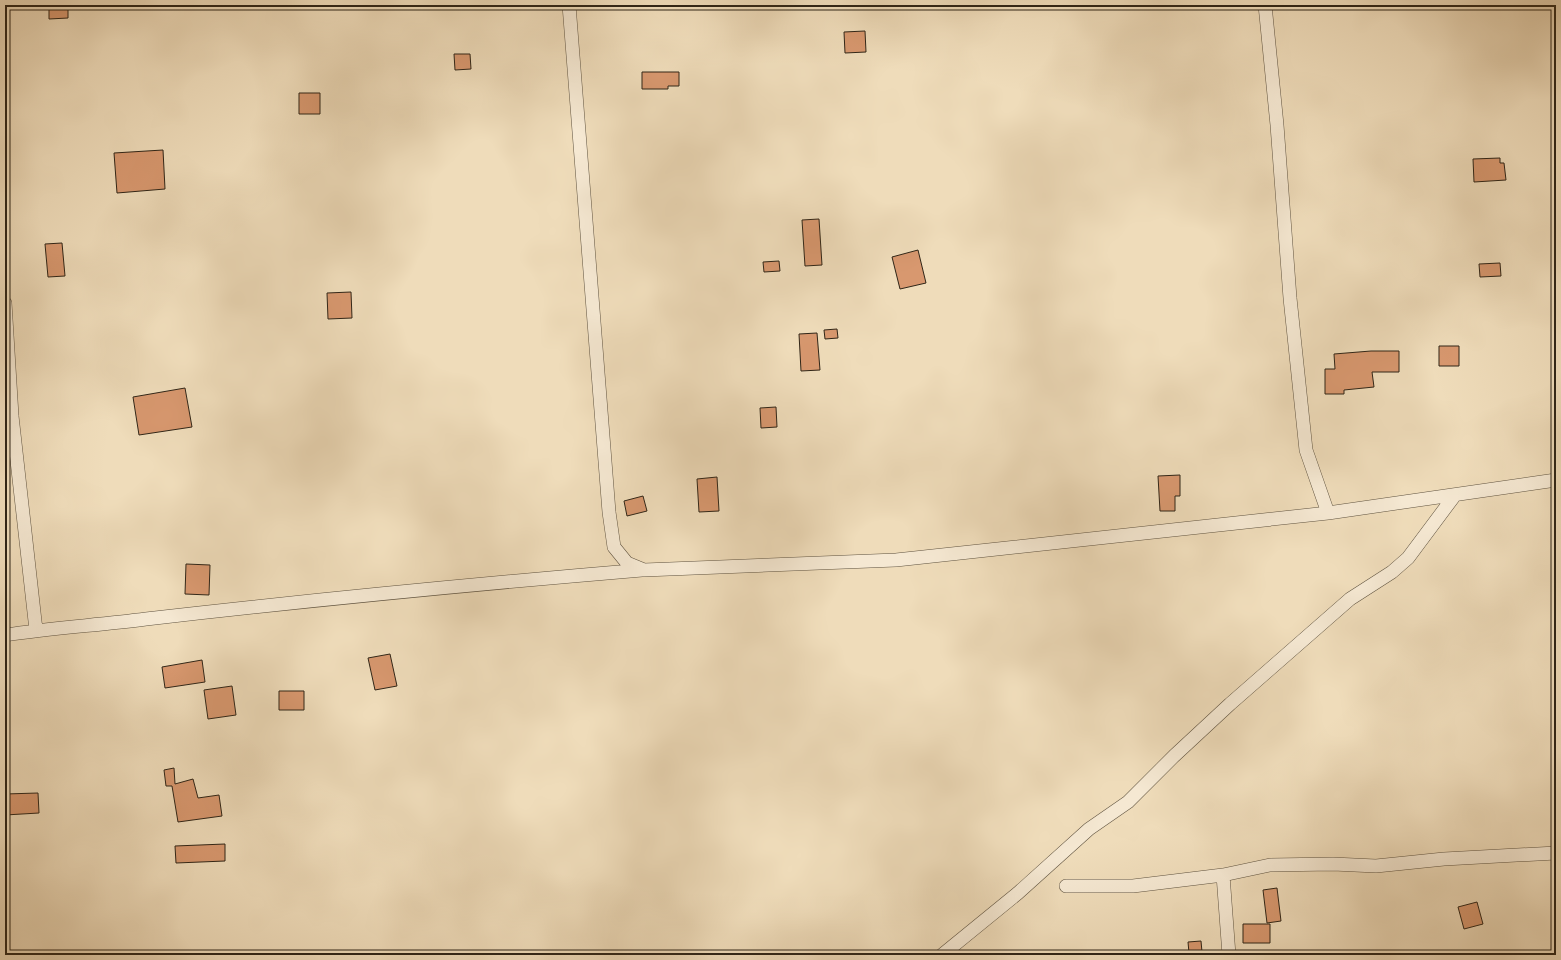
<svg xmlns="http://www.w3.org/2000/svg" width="1561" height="960" font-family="Alegreya,serif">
	<rect width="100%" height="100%" fill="#efdcba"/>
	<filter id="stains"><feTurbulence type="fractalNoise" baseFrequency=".005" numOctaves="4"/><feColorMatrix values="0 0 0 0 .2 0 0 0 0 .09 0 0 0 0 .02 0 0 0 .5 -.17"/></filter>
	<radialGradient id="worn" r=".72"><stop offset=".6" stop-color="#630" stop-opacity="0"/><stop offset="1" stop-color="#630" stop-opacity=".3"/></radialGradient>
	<path fill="#d8986f" stroke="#2f2517" d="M 49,5 L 68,5 L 68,18 L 49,19 Z
		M 865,31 L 866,52 L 845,53 L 844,32 Z
		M 454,54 L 470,54 L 471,69 L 455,70 Z
		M 642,72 L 679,72 L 679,86 L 668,86 L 668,89 L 642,89 Z
		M 299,93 L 320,93 L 320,114 L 299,114 Z
		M 163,150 L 165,189 L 117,193 L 114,153 Z
		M 1500,158 L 1500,163 L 1504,163 L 1506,180 L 1474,182 L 1473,159 Z
		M 819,219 L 822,265 L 805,266 L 802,220 Z
		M 62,243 L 65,276 L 48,277 L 45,244 Z
		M 918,250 L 926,283 L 900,289 L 892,257 Z
		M 779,261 L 780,271 L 764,272 L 763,262 Z
		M 1500,263 L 1501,276 L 1480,277 L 1479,264 Z
		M 351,292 L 352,318 L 328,319 L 327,293 Z
		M 837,329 L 838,338 L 825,339 L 824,330 Z
		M 817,333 L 820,370 L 801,371 L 799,334 Z
		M 1439,346 L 1459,346 L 1459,366 L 1439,366 Z
		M 1371,351 L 1399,351 L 1399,372 L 1372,372 L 1374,387 L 1344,390 L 1344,394 L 1325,394 L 1325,369 L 1335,369 L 1334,354 Z
		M 185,388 L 192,427 L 139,435 L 133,397 Z
		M 776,407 L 777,427 L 761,428 L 760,408 Z
		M 1180,475 L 1180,496 L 1175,496 L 1175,511 L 1160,511 L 1158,476 Z
		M 717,477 L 719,511 L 699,512 L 697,479 Z
		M 643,496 L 647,511 L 627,516 L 624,501 Z
		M 186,564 L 210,565 L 209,595 L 185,594 Z
		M 390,654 L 397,686 L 375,690 L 368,658 Z
		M 202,660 L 205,682 L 165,688 L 162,667 Z
		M 232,686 L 236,715 L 208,719 L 204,690 Z
		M 279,691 L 304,691 L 304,710 L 279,710 Z
		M 174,768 L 175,784 L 193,779 L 198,798 L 219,795 L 222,816 L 178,822 L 172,786 L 166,786 L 164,770 Z
		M 38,793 L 39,813 L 5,815 L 5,794 Z
		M 225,844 L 225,861 L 176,863 L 175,846 Z
		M 1277,888 L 1281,921 L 1267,923 L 1263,890 Z
		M 1477,902 L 1483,924 L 1464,929 L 1458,907 Z
		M 1243,924 L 1270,924 L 1270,943 L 1243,943 Z
		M 1201,941 L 1202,952 L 1189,953 L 1188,942 Z"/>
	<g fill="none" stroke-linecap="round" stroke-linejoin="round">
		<g stroke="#5f5340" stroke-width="14">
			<path id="street" d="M 569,5 L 609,512 L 614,547 L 627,563 L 644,570 L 896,560 L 1328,513 L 1556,480
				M 1265,5 L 1277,125 L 1290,298 L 1306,450 L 1328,513
				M 5,303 L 12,416 L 36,630
				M 5,635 C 52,628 99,625 146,619 C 311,600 476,584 642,570
				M 1223,875 L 1229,955
				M 1066,886 L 1133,886 L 1223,875 L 1270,865 L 1333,864 L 1376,866 L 1444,859 L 1556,853
				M 942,955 L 1018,893 L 1089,829 L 1128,802 L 1174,756 L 1230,704 L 1350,599 L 1392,572 L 1408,558 L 1455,495"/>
		</g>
		<use href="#street" stroke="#f5e8d2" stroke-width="13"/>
	</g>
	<rect width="1561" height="960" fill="none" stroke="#efdcba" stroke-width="20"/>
	<rect x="6" y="6" width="1549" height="948" fill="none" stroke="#2f2517" stroke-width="2"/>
	<rect x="10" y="10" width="1541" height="940" fill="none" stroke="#2f2517"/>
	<rect width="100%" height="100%" filter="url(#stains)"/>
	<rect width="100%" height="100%" fill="url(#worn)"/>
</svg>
